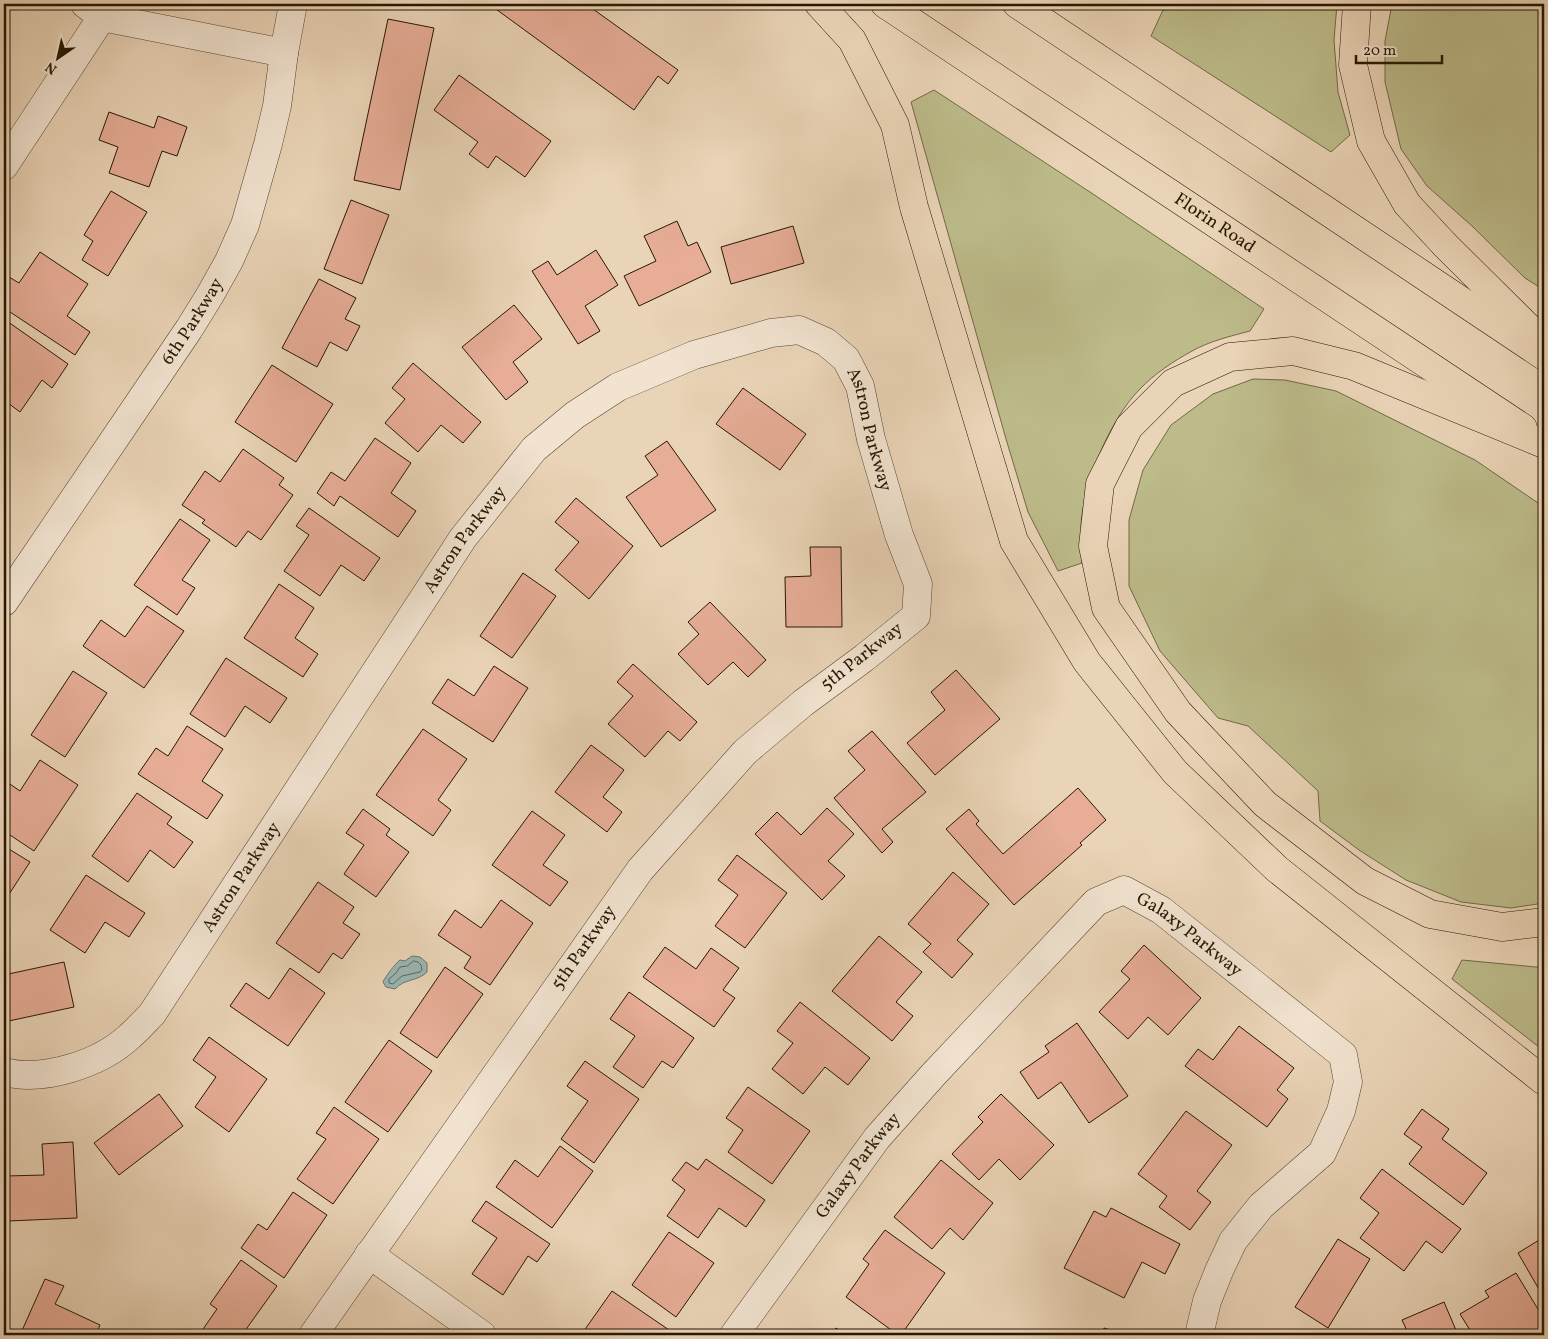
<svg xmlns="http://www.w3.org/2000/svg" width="1548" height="1339" font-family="Vollkorn,serif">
	<rect width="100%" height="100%" fill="#ead4b7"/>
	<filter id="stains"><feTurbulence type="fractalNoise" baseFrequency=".004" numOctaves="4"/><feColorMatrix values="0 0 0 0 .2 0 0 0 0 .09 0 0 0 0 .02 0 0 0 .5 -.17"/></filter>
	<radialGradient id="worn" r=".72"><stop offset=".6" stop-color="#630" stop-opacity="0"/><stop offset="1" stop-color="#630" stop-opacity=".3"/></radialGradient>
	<path fill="#bdbb8a" stroke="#726946" d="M 1209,4 L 1337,4 L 1334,40 L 1338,92 L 1350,135 L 1331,152 L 1151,36 L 1163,10 L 1198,7 Z
		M 1392,4 L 1544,4 L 1544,290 L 1525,278 L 1472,226 L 1427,186 L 1401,149 L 1385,82 L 1385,41 Z
		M 934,90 L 1093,194 L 1264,309 L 1250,331 C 1231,336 1210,341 1192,351 C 1174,361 1154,374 1140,389 C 1110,419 1084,482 1081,524 C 1081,537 1082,550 1082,563 L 1058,571 L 1028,512 L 1006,439 L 911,102 Z
		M 1253,379 L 1285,380 L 1336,391 L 1475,460 L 1544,507 L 1544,903 L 1511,908 L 1461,902 L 1406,880 L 1359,850 L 1320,821 L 1318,791 L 1248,726 L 1218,718 L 1160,651 L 1129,586 L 1129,520 L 1143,470 L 1171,425 L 1213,394 Z
		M 1462,960 L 1536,967 L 1544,966 L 1544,1051 L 1452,979 Z"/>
	<path fill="#99b7b5" stroke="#6b776d" d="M 412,956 L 420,957 L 427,963 L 427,972 C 417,982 405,978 395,989 L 386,987 L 383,982 C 385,977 395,964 400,960 L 405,961 Z"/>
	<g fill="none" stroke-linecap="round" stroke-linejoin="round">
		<path stroke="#60675c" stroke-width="1" d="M 414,961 L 418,962 L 421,965 L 422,970 L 420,972 L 402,976 L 393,984 L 389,983 L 389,979 L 396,973 L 400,967 L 407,966 Z"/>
	</g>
	<path fill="#e7ad97" stroke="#261702" d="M 489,4 L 586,4 L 678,70 L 668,84 L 658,76 L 634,110 Z
		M 388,19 L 434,28 L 400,190 L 354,180 Z
		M 459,75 L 551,141 L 525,177 L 496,156 L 488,168 L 469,154 L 478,142 L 434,110 Z
		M 109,112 L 154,128 L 158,116 L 187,127 L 177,156 L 162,151 L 149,187 L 109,173 L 118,147 L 99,140 Z
		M 111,191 L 147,212 L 108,276 L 82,260 L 93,241 L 84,235 Z
		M 351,200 L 389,215 L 362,284 L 324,269 Z
		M 677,221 L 688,246 L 697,242 L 711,272 L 639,306 L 624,276 L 656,261 L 644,236 Z
		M 793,226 L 804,263 L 731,284 L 721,247 Z
		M 596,250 L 618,285 L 585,306 L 600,331 L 578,344 L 532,271 L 548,261 L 557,275 Z
		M 40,252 L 88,284 L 67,316 L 90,332 L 75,355 L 4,308 L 4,274 L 19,283 Z
		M 319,279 L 356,298 L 345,319 L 360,326 L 347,351 L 330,342 L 317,367 L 282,348 Z
		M 514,305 L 542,339 L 513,362 L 528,382 L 506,400 L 462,347 Z
		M 4,319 L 68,364 L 52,388 L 42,380 L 20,412 L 4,400 Z
		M 413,363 L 481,422 L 463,443 L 441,425 L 418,452 L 385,423 L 405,399 L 392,388 Z
		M 272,365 L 333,404 L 296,462 L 235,422 Z
		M 743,388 L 806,434 L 780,470 L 716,424 Z
		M 4,411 L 10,415 L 4,424 Z
		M 375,438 L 411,463 L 391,493 L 416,511 L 398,537 L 340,496 L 334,506 L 317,493 L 331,472 L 345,481 Z
		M 667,441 L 716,510 L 661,547 L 626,497 L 658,475 L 645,456 Z
		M 243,449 L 284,478 L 279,485 L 293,495 L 261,540 L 248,531 L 236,547 L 202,523 L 205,520 L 182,505 L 205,471 L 220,482 Z
		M 4,455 L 9,458 L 4,465 Z
		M 576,498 L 633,546 L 589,599 L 555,570 L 579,542 L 555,522 Z
		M 309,508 L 380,558 L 364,581 L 341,565 L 320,596 L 284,571 L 309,535 L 296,526 Z
		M 180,519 L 210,540 L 182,580 L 195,588 L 177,615 L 134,585 Z
		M 810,547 L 841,547 L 842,627 L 786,627 L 785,577 L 811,576 Z
		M 523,573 L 556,596 L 512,658 L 480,636 Z
		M 279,584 L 314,608 L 295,638 L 318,654 L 303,677 L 244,638 Z
		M 710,602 L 766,660 L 748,677 L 733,662 L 708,685 L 678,654 L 699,634 L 688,622 Z
		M 147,606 L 184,631 L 144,688 L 83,646 L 101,620 L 125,637 Z
		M 226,658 L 287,698 L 270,723 L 245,706 L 225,737 L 190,714 Z
		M 633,664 L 697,722 L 680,741 L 668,731 L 645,757 L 608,724 L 633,696 L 617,682 Z
		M 494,666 L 528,688 L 493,742 L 432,703 L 448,679 L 474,696 Z
		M 956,670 L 1000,719 L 935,775 L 907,743 L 945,710 L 931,692 Z
		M 73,671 L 107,693 L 65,757 L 31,735 Z
		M 187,726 L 223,749 L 202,781 L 223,795 L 207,819 L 138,774 L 156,748 L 168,756 Z
		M 423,729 L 467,759 L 438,800 L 451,810 L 433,836 L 376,795 Z
		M 872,731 L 926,792 L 882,829 L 893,842 L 882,853 L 834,798 L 865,770 L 848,751 Z
		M 591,745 L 624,770 L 603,797 L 622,812 L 607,832 L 555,792 Z
		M 40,760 L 78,785 L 34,851 L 4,831 L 5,818 L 4,817 L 4,780 L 20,791 Z
		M 1078,788 L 1106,820 L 1080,843 L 1082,845 L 1014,905 L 946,829 L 969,809 L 979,821 L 976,824 L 1003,854 Z
		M 137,793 L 172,817 L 167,824 L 193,842 L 174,868 L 150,850 L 128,882 L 92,856 Z
		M 827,808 L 854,834 L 828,861 L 845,876 L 822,900 L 755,834 L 777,812 L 801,835 Z
		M 363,809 L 390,829 L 386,835 L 409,852 L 376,897 L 344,874 L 364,845 L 346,833 Z
		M 532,811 L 565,835 L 543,865 L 568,882 L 550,906 L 492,865 Z
		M 4,846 L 30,862 L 4,902 Z
		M 737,855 L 787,893 L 745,948 L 715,926 L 738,895 L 718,880 Z
		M 953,872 L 989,904 L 957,940 L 973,954 L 952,978 L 923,952 L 931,944 L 908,924 Z
		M 86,875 L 145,913 L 129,937 L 105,922 L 85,953 L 50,930 Z
		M 318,882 L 354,907 L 343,923 L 360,934 L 342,959 L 333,953 L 319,973 L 276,943 Z
		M 501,900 L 533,923 L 490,985 L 464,968 L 471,957 L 438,935 L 455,910 L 481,928 Z
		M 879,936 L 922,972 L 896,1002 L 913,1016 L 892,1041 L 832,991 Z
		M 1144,945 L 1201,998 L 1168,1035 L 1148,1017 L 1128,1039 L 1099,1012 L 1130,979 L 1121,971 Z
		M 665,947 L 696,969 L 711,948 L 739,968 L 723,990 L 735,998 L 714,1027 L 643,977 Z
		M 64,962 L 74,1007 L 4,1022 L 4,975 Z
		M 445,967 L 483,994 L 437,1058 L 400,1033 Z
		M 290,968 L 325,993 L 288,1046 L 230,1006 L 246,983 L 269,999 Z
		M 629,992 L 694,1038 L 673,1068 L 662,1061 L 643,1088 L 613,1067 L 635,1036 L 610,1019 Z
		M 800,1002 L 870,1058 L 848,1085 L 825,1067 L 803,1094 L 772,1069 L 793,1043 L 777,1031 Z
		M 1077,1023 L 1128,1096 L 1089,1123 L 1061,1082 L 1038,1099 L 1020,1072 L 1049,1052 L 1045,1046 Z
		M 1239,1026 L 1294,1068 L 1277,1090 L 1288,1099 L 1267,1127 L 1185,1066 L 1198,1049 L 1213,1060 Z
		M 209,1037 L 267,1079 L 229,1132 L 195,1107 L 216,1077 L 193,1060 Z
		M 389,1040 L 432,1071 L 388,1132 L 345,1102 Z
		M 585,1061 L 639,1099 L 594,1163 L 561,1139 L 588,1101 L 567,1086 Z
		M 748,1087 L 810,1131 L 772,1184 L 728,1152 L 743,1130 L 726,1118 Z
		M 159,1094 L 183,1126 L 119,1175 L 94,1143 Z
		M 1001,1094 L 1054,1145 L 1020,1180 L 999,1159 L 979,1180 L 952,1154 L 983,1122 L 978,1117 Z
		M 334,1107 L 379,1139 L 333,1204 L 297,1179 L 326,1139 L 316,1133 Z
		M 1422,1109 L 1449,1129 L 1442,1139 L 1487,1173 L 1463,1205 L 1409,1164 L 1422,1147 L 1404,1134 Z
		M 1186,1111 L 1232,1145 L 1197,1191 L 1211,1202 L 1190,1230 L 1159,1207 L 1167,1196 L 1138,1174 Z
		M 73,1142 L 77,1218 L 8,1221 L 6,1176 L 44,1175 L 42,1144 Z
		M 560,1146 L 593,1171 L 552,1228 L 496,1187 L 515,1160 L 538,1177 Z
		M 706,1159 L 765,1200 L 746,1227 L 719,1208 L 698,1238 L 667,1216 L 685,1190 L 672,1180 L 686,1162 L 698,1170 Z
		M 941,1160 L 993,1203 L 963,1240 L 950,1228 L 932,1249 L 894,1217 Z
		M 1382,1169 L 1461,1229 L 1442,1253 L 1426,1241 L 1404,1271 L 1360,1238 L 1379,1213 L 1360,1198 Z
		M 293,1192 L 327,1215 L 284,1278 L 241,1248 L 258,1224 L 267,1230 Z
		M 486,1201 L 550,1244 L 537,1262 L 528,1256 L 503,1295 L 472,1274 L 497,1238 L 472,1221 Z
		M 1111,1208 L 1180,1244 L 1165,1274 L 1142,1262 L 1124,1298 L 1064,1268 L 1094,1211 L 1106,1217 Z
		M 885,1230 L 945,1273 L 901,1335 L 898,1335 L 846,1297 L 869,1264 L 863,1259 Z
		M 669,1232 L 714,1263 L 676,1317 L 632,1285 Z
		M 1544,1237 L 1544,1298 L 1518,1253 Z
		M 1338,1239 L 1370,1259 L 1328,1328 L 1295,1307 Z
		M 241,1260 L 277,1286 L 242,1335 L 205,1335 L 201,1332 L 217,1309 L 210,1304 Z
		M 1516,1273 L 1544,1319 L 1544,1335 L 1473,1335 L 1460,1314 L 1489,1297 L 1485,1291 Z
		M 45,1279 L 64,1286 L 55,1304 L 100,1325 L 96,1335 L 20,1335 Z
		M 612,1291 L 672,1332 L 670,1335 L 581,1335 Z
		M 1444,1302 L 1458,1335 L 1409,1335 L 1402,1320 Z
		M 836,1328 L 846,1335 L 831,1335 Z
		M 1104,1328 L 1127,1335 L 1102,1335 Z"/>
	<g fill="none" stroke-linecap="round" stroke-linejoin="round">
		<g stroke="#57462f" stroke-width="29">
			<g id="minor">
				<path d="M 85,4 L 102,17 L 284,53"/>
				<path d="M 4,166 L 102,17"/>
				<path id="s1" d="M 4,602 L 189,329 L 210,295 L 229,261 L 245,225 L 268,144 L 277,106 L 284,53 L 293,4"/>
				<path id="s2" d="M 4,1072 C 44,1082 100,1064 130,1036 C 138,1029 145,1021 152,1014 L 463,538 L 534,449 L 575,415 L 618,387 L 694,355 L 771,333 L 799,330 L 826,342 L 846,359 L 860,386 L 871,439 L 899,535 L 918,584 L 916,616 L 864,658 L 803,703 L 745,752 L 640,870 L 313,1335"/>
				<path d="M 369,1254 L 482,1335"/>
				<path id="s3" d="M 734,1335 L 877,1138 L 933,1075 L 1096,902 L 1124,890 L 1161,910 L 1343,1055 L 1348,1082 L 1341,1111 L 1322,1153 L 1261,1206 L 1233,1241 L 1219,1271 L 1207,1301 L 1199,1335"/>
			</g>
		</g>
		<g stroke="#261702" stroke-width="29">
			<g id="major">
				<path id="s4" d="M 885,4 L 1523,428"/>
				<path d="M 1017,4 L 1544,356"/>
			</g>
		</g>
		<g stroke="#261702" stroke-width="29">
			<path id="highway" d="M 819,4 L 852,40 L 895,125 L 914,207 L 1014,541 L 1087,662 L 1175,772 L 1277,869 L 1544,1081
				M 1357,4 L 1353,65 L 1371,141 L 1407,204 L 1445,245 L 1544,343
				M 1544,444 L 1354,366 L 1293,351 L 1230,357 L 1173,383 L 1129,427 L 1100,484 L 1093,546 L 1106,608 L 1178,712 L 1265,804 L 1365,881 L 1430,914 L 1502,927 L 1544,922"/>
		</g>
		<use href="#minor" stroke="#f1e3d0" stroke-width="28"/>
		<use href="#major" stroke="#ead4b7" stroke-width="28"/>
		<use href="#highway" stroke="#ead4b7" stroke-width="28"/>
	</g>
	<g text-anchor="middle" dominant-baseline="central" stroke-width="4" stroke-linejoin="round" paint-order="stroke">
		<g font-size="18" fill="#261702" stroke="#f1e3d0">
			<text stroke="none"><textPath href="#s4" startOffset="396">Florin Road</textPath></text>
			<text stroke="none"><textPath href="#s1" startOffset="338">6th Parkway</textPath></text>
			<text stroke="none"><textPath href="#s2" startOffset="1275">Astron Parkway</textPath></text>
			<text stroke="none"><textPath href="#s2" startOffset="735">Astron Parkway</textPath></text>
			<text transform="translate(862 657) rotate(-38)">5th Parkway</text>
			<text stroke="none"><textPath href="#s2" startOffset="330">Astron Parkway</textPath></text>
			<text stroke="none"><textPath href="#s3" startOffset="675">Galaxy Parkway</textPath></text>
			<text transform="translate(584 948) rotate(-55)">5th Parkway</text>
			<text stroke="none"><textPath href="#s3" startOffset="210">Galaxy Parkway</textPath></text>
		</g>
	</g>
	<rect width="1548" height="1339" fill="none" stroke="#ead4b7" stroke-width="20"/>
	<rect x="5" y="5" width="1538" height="1329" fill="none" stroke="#261702" stroke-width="2.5"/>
	<rect x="10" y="10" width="1528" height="1319" fill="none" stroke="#261702"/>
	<g transform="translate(58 58) rotate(214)" stroke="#f1e3d0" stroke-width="4" paint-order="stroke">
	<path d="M0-4L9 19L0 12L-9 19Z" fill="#261702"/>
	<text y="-8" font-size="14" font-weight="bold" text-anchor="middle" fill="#261702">N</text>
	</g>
	<path d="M1356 55v8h86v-8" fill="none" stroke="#261702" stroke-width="2.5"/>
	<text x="1363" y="55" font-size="15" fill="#261702" stroke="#f1e3d0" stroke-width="4" paint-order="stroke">20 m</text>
	<rect width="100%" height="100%" filter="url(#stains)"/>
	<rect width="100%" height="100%" fill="url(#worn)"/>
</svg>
